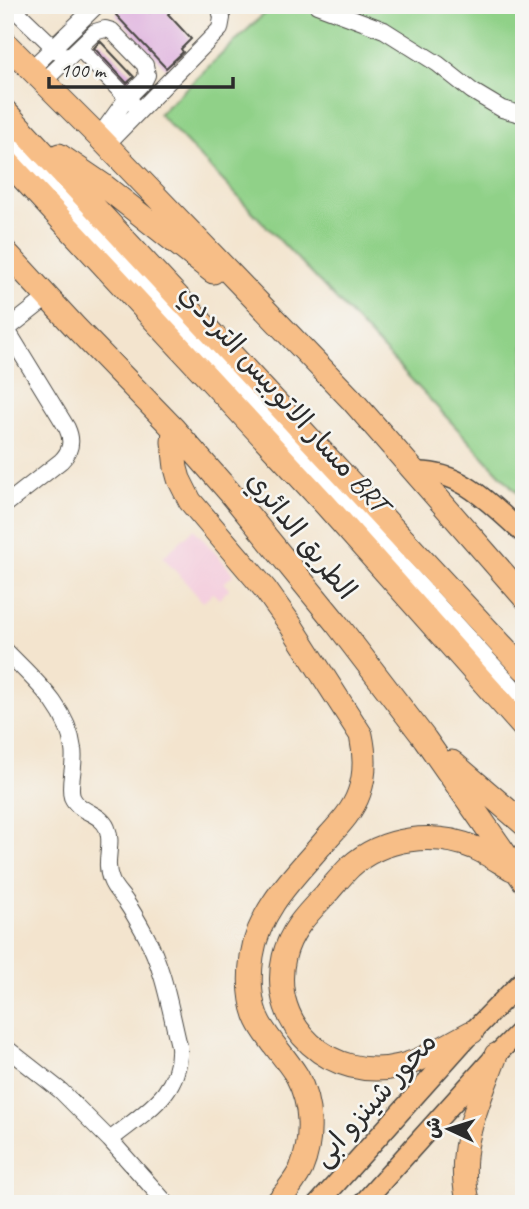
<svg xmlns="http://www.w3.org/2000/svg" width="529" height="1209" font-family="Caveat,'Playpen Sans Arabic',sans-serif">
	<rect width="100%" height="100%" fill="#f6f6f2"/>
	<filter id="ink" filterUnits="userSpaceOnUse"><feTurbulence type="fractalNoise" baseFrequency=".0143" numOctaves="2"/><feDisplacementMap in="SourceGraphic" scale="14" xChannelSelector="R" yChannelSelector="G"/><feConvolveMatrix kernelMatrix="1 2 1 2 8 2 1 2 1" color-interpolation-filters="sRGB"/></filter>
	<filter id="wash" filterUnits="userSpaceOnUse"><feTurbulence type="fractalNoise" baseFrequency=".00686" numOctaves="4" result="noise"/><feDisplacementMap in="SourceGraphic" scale="28" xChannelSelector="R" yChannelSelector="G"/><feGaussianBlur stdDeviation="1.57" result="paint"/><feColorMatrix in="noise" values="0 0 0 0 0 0 0 0 0 0 0 0 0 0 0 0 0 1.4 0 .05"/><feComposite in="paint" operator="in"/></filter>
	<g filter="url(#wash)">
		<rect width="100%" height="100%" fill="#f3e4ce"/>
		<path fill="#f4cfde" d="M 194,529 L 234,574 L 224,583 L 229,589 L 219,599 L 213,593 L 203,602 L 163,557 Z"/>
		<path fill="#90d188" stroke="#5e7e5a" stroke-width="2" d="M 261,5 L 524,5 L 524,500 L 334,297 L 159,114 L 267,11 Z"/>
		<g id="blocks">
			<path fill="#dfb1de" d="M 126,5 L 144,5 L 150,12 L 157,5 L 177,5 L 168,14 L 191,39 L 181,49 L 183,52 L 166,68 L 116,15 Z
				M 100,41 L 134,77 L 127,83 L 94,48 Z"/>
		</g>
	</g>
	<g filter="url(#ink)">
		<use href="#blocks" fill-opacity="0" stroke="#494743" stroke-width="2"/>
		<g fill="none" stroke-linecap="round" stroke-linejoin="round">
			<g stroke="#494743" stroke-width="18">
				<path id="minor" d="M 10,5 L 60,53
					M 317,5 L 384,30 L 438,64 L 472,91 L 502,109 L 524,115
					M 79,48 L 133,104
					M 32,68 L 97,5
					M 44,81 L 95,32 L 105,29 L 112,31 L 145,65 L 147,75 L 144,81 L 127,98 L 99,137
					M 5,133 L 524,699
					M 106,145 L 220,29 L 222,18 L 219,5
					M 5,331 L 48,297
					M 5,505 L 61,461 C 71,451 73,441 67,428 L 7,330
					M 5,650 C 33,679 68,707 73,749 C 76,764 68,784 72,797 C 79,813 100,812 107,828 C 114,844 103,861 111,880 C 114,889 121,894 126,902 C 133,912 139,923 145,934 C 164,969 170,1009 179,1046 C 182,1094 143,1113 110,1140
					M 5,1047 L 61,1091 L 110,1140 L 167,1204"/>
			</g>
			<g stroke="#494743" stroke-width="22">
				<path id="major" d="M 416,472 C 462,470 491,505 524,534
					M 318,1204 L 472,1032 L 524,979
					M 362,1204 L 496,1055 L 524,1027"/>
			</g>
			<g stroke="#494743" stroke-width="25">
				<path id="highway" d="M 5,43 L 99,137 L 352,400 L 524,597
					M 5,111 L 524,669
					M 59,155 L 103,185 L 213,272
					M 5,159 L 325,504 L 524,728
					M 5,251 L 76,328 L 174,429 L 232,495 L 337,624 L 425,739 L 524,881
					M 174,429 L 173,442 L 176,468 L 179,479 L 190,501 L 265,589 L 290,624 L 361,735 C 365,754 366,774 359,793 C 353,810 341,823 329,836 C 299,872 259,907 252,956 C 249,977 249,1005 260,1024 C 270,1042 286,1058 297,1076 C 312,1104 313,1140 301,1169 C 295,1182 285,1193 276,1204
					M 452,762 L 524,824
					M 472,1032 C 449,1044 425,1060 400,1066 C 332,1083 268,1027 284,957 C 290,931 307,914 325,895 C 333,886 341,876 350,867 C 383,837 434,831 475,848 C 488,854 500,862 512,869
					M 469,1204 C 454,1152 478,1104 496,1055"/>
			</g>
			<use href="#minor" stroke="#fff" stroke-width="16"/>
			<use href="#major" stroke="#f7be87" stroke-width="19"/>
			<use href="#highway" stroke="#f7be87" stroke-width="23"/>
		</g>
	</g>
	<g text-anchor="middle" dominant-baseline="central" stroke-width="5" stroke-linejoin="round" paint-order="stroke">
		<g font-size="28" fill="#2b2b2b" stroke="#f6f6f2">
			<text transform="translate(284 398) rotate(48)">مسار الاتوبيس الترددي BRT</text>
			<text transform="translate(302 535) rotate(51)">الطريق الدائري</text>
			<text transform="translate(374 1099) rotate(-48)">محور شينزو ابى</text>
		</g>
	</g>
	<rect width="529" height="1209" fill="none" stroke="#f6f6f2" stroke-width="28"/>
	<g transform="translate(449 1129) rotate(274)" stroke="#f6f6f2" stroke-width="5" paint-order="stroke">
	<path d="M0-5L12 26L0 18L-12 26Z" fill="#2b2b2b"/>
	<text y="-10" font-size="19" font-weight="bold" text-anchor="middle" fill="#2b2b2b">ش</text>
	</g>
	<path d="M49 77v10h184v-10" fill="none" stroke="#2b2b2b" stroke-width="3.5"/>
	<text x="60" y="77" font-size="21" fill="#2b2b2b" stroke="#f6f6f2" stroke-width="5" paint-order="stroke">100 m</text>
</svg>
